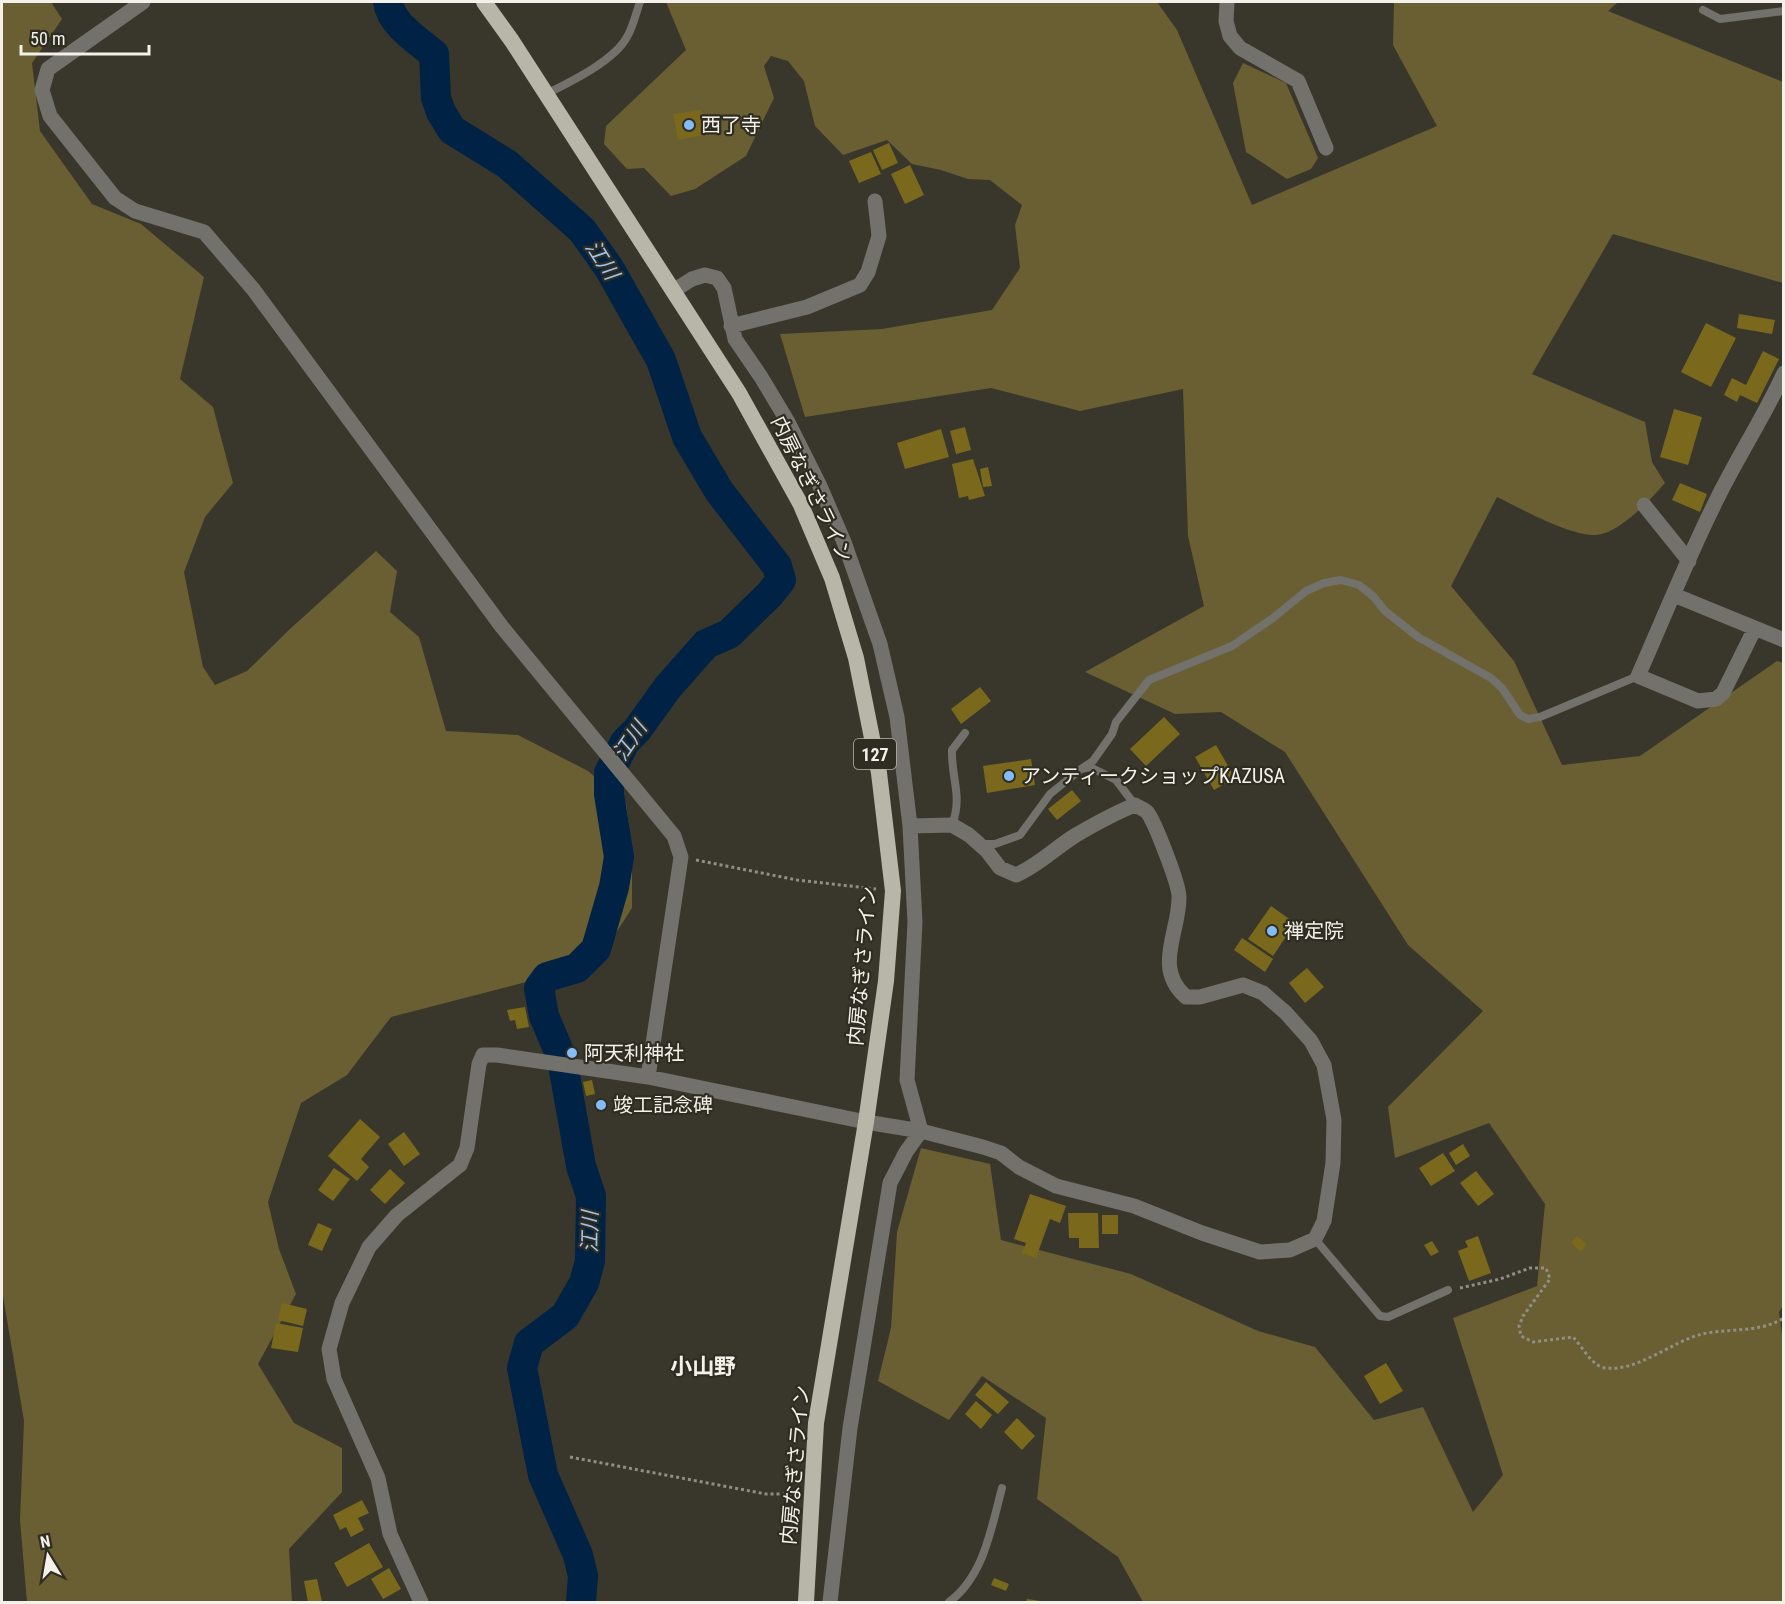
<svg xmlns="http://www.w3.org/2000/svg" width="1785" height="1604" font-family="'Roboto Condensed','Noto Sans JP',sans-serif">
	<rect width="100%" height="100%" fill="#39372b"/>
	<path fill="#695f32" d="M 2,2 L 51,2 L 62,19 L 32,63 L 40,131 L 92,204 L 141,224 L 204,277 L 180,379 L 213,407 L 233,483 L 205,517 L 184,572 L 203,667 L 215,685 L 247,671 L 290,629 L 376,551 L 397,571 L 390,612 L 419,637 L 446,731 L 518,735 L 588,771 L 626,803 L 632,848 L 632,908 L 596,964 L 391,1017 L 347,1075 L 301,1103 L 268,1202 L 279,1249 L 296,1294 L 258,1364 L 294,1423 L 342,1448 L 342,1492 L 289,1549 L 292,1602 L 27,1602 L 20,1520 L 24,1421 L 2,1290 Z
		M 666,2 L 1157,2 L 1177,30 L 1252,205 L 1437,126 L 1393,45 L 1394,2 L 1618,2 L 1608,11 L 1783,82 L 1783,283 L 1613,234 L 1532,374 L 1645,422 L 1652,462 L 1665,483 C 1650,500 1620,533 1596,535 C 1570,536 1522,509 1497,497 L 1451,586 L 1514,661 L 1562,765 L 1640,756 L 1777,661 L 1783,663 L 1784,1304 L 1779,1312 L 1784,1350 L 1783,1602 L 1143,1602 L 1118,1557 L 1037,1499 L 1046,1418 L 982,1376 L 949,1420 L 878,1381 L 891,1328 L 897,1232 L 921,1148 L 990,1164 L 1001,1240 L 1131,1274 L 1258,1331 L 1315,1347 L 1374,1420 L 1423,1407 L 1473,1512 L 1503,1475 L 1453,1318 L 1537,1286 L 1545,1204 L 1489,1123 L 1395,1158 L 1388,1107 L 1483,1011 L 1408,945 L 1285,752 L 1221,712 L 1175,714 L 1085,672 L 1204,606 L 1188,536 L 1183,389 L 1080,411 L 991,388 L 805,417 L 780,334 L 882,329 L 992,310 L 1020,268 L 1015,225 L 1022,205 L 990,180 L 968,179 L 941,170 L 912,164 L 887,140 L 843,155 L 815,126 L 804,81 L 788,61 L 771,56 L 764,66 L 774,98 L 746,156 L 695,189 L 671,196 L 644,168 L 627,169 L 604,144 L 606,126 L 686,50 Z
		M 1243,63 L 1286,83 L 1318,158 L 1311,169 L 1287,179 L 1246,152 L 1233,83 Z"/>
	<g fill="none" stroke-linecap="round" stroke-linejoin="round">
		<path stroke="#002245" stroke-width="30" d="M 388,2 C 391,24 417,40 434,54 L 436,98 L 441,112 L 452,130 L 507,164 L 582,230 L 609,268 L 661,360 L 687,437 L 719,491 L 777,566 L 781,580 L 770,594 L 729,634 L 706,644 L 668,687 L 637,730 L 625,742 L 609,773 L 609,794 L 619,857 L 614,887 L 596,949 L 577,968 L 547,977 L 539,988 L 544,1016 L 562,1059 L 581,1166 L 591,1196 L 590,1261 L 584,1283 L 565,1316 L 529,1343 L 522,1368 L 543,1475 L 578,1555 L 583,1576 L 581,1602"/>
	</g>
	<path fill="#7a691c" d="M 701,110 L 705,135 L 678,140 L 673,114 Z
		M 889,143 L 898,163 L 882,170 L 873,150 Z
		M 871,152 L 881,174 L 859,183 L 849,161 Z
		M 910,165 L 924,195 L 905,204 L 891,174 Z
		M 1739,314 L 1775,320 L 1772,334 L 1737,328 Z
		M 1706,323 L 1736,338 L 1711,387 L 1681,372 Z
		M 1763,351 L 1779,359 L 1757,403 L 1740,395 L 1737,402 L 1724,395 L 1732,378 L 1746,385 Z
		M 1674,409 L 1702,417 L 1688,465 L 1660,457 Z
		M 965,427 L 971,450 L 956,454 L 950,431 Z
		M 941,429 L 949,457 L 905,469 L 897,443 Z
		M 973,459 L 985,496 L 969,500 L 968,496 L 959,498 L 952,464 Z
		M 988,467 L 992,486 L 983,487 L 980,469 Z
		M 1680,483 L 1707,494 L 1700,512 L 1672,500 Z
		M 980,687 L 991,701 L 961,724 L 951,709 Z
		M 1164,717 L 1180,734 L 1146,766 L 1130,749 Z
		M 1216,745 L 1235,778 L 1214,790 L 1195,757 Z
		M 1031,759 L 1035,785 L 987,793 L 983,766 Z
		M 1072,790 L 1081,801 L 1057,820 L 1048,809 Z
		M 1271,906 L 1295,923 L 1273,956 L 1248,939 Z
		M 1242,938 L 1273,959 L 1265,972 L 1234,950 Z
		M 1307,968 L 1324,987 L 1305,1003 L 1289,983 Z
		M 525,1007 L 529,1027 L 517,1029 L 515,1020 L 510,1021 L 507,1010 Z
		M 592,1080 L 595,1094 L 586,1096 L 583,1082 Z
		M 360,1119 L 380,1137 L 361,1159 L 369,1167 L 357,1181 L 328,1156 Z
		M 404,1132 L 420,1154 L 404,1166 L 388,1144 Z
		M 1463,1144 L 1470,1156 L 1456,1165 L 1449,1153 Z
		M 1443,1153 L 1455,1171 L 1431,1186 L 1419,1168 Z
		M 334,1168 L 350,1179 L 333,1201 L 318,1190 Z
		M 390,1169 L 405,1183 L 385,1204 L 370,1190 Z
		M 1476,1171 L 1494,1194 L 1478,1206 L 1460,1183 Z
		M 1030,1194 L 1066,1206 L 1060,1223 L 1050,1219 L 1036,1258 L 1022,1253 L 1026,1243 L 1014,1239 Z
		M 1068,1213 L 1098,1213 L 1099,1248 L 1079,1248 L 1079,1238 L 1069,1238 Z
		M 1102,1215 L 1118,1215 L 1118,1234 L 1102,1234 Z
		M 318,1223 L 332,1229 L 322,1251 L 308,1245 Z
		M 1478,1236 L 1491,1273 L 1469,1281 L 1458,1251 L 1468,1247 L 1465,1241 Z
		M 1577,1236 L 1587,1244 L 1581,1252 L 1571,1243 Z
		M 1432,1241 L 1439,1252 L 1431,1256 L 1424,1245 Z
		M 282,1303 L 307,1309 L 303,1326 L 278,1320 Z
		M 276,1323 L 303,1328 L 298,1352 L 271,1348 Z
		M 1386,1363 L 1403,1391 L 1380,1404 L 1364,1376 Z
		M 986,1382 L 1009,1402 L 998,1414 L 975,1395 Z
		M 976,1401 L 992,1415 L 981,1429 L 965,1414 Z
		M 1017,1418 L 1035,1436 L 1022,1450 L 1004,1432 Z
		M 362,1500 L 369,1513 L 358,1518 L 364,1530 L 351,1537 L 346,1527 L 340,1530 L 333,1515 Z
		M 369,1543 L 383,1567 L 347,1587 L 334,1563 Z
		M 389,1568 L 401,1589 L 383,1599 L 371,1579 Z
		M 994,1578 L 1009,1584 L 1006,1591 L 991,1585 Z
		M 317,1579 L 322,1602 L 308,1602 L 304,1581 Z
		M 1027,1599 L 1041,1601 L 1041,1602 L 1026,1602 Z"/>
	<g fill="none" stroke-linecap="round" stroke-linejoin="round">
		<path stroke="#918f85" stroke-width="3" stroke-dasharray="3 3" stroke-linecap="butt" d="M 696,860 L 797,880 L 876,889
			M 1460,1288 L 1500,1279 L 1530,1268 L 1546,1268 L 1550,1279 L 1523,1316 L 1519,1326 L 1521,1336 L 1533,1342 L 1573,1337 C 1583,1347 1592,1367 1606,1368 C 1637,1372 1673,1341 1702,1334 C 1729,1328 1760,1333 1784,1318
			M 570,1457 L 766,1494 L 796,1494"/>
		<path stroke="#72716b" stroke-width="8" d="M 1703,10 L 1720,19 L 1784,11
			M 546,94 C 570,82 614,61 627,37 C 633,27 636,13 640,2
			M 1081,769 L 1093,761 L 1112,734 L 1116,722 L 1149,680 L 1232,646 L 1273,618 L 1306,591 L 1324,583 L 1341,580 L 1359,585 L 1373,596 L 1385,611 L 1418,637 L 1491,678 L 1502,688 L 1520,715 L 1528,719 L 1540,717 L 1638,676
			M 952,825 C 963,796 951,778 952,750 L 965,733
			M 980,844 L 995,844 L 1020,835 L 1050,794 L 1081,769 L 1090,767 L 1116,780 L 1135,805
			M 1315,1239 L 1380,1316 L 1388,1317 L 1448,1290
			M 949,1602 C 984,1576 991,1529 1002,1488"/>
		<path stroke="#72716b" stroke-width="15" d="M 143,2 L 48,69 L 42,90 L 50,116 L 115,198 L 135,211 L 204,232 L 253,289 L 502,627 L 674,836 L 681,857 L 648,1077
			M 1227,2 L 1226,21 L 1230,36 L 1240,48 L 1298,81 L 1326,148
			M 673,291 L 692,279 L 705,275 L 717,278 L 724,288 L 735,339 L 761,377 L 788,422 L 819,484 L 844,542 L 880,644 L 897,717 L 910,826 L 915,922 L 907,1080 L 921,1131 L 906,1152 L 890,1183 L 850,1428 L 830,1602
			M 731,326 L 807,307 L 860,285 L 868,272 L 879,236 L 875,201
			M 1644,505 L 1689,561
			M 1674,595 L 1784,640
			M 1755,628 L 1723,693 L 1716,699 L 1698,701 L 1638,676 C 1664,617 1688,557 1717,499 C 1738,456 1764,417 1784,373
			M 421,1602 L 390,1534 L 378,1478 L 334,1379 L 329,1349 L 342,1303 L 369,1247 L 397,1215 L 460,1165 L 467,1148 L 479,1064 L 483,1055 L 497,1055 L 648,1077 L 866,1122 L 921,1131 L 983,1147 L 1001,1153 L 1019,1167 L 1056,1186 L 1134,1206 L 1202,1233 L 1260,1252 L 1290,1250 L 1315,1239 L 1324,1221 L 1333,1163 L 1334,1120 L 1324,1065 L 1311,1041 L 1286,1013 L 1263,993 L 1243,985 L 1200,997 L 1186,997 C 1153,968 1179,933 1179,898 C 1180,886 1154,820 1147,812 C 1144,809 1138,807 1135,805 C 1114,813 1095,824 1076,835 C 1055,848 1039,865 1016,875 L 1000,868 L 987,851 L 969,835 L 952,825 L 910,826"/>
		<path stroke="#b8b6a9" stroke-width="16" d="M 484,2 L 512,41 L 739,393 L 801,505 L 832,578 L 856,658 L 879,773 L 893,891 L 886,981 L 866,1122 L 816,1423 L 806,1602"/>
	</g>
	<g fill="#84bcfb" stroke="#2f2d21" stroke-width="2">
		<circle cx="689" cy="125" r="6"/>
		<circle cx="1009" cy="776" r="6"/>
		<circle cx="1272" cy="931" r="6"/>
		<circle cx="572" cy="1053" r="6"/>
		<circle cx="601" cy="1105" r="6"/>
	</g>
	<g text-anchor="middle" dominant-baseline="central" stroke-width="4.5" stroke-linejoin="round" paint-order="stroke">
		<rect fill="#2f2d21" stroke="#b8b6ae" stroke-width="1.5" x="854" y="739" width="42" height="30" rx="4.5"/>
		<g font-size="18" font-weight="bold" fill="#f3f1ea">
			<text x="875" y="754">127</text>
		</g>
		<g font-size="20" fill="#f3f1ea" stroke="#2f2d21" text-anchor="start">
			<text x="701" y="125">西了寺</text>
			<text x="1021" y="776">アンティークショップKAZUSA</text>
			<text x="1284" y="931">禅定院</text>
			<text x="584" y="1053">阿天利神社</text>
			<text x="613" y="1105">竣工記念碑</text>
		</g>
		<g font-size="20" fill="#f3f1ea" stroke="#2f2d21">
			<text transform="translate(812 489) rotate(64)">内房なぎさライン</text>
			<text transform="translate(862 966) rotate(-85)">内房なぎさライン</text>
			<text transform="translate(795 1465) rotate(-85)">内房なぎさライン</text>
		</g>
		<g font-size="21" font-style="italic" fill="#9ec5f1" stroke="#2f2d21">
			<text transform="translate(602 260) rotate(57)">江川</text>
			<text transform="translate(630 741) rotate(-56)">江川</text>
			<text transform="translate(590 1232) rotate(-89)">江川</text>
		</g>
		<g font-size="22" font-weight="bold" fill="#f3f1ea" stroke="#2f2d21">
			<text x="703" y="1366">小山野</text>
		</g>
	</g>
	<rect width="1785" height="1604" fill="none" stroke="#f3f1ea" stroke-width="6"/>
	<g transform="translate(48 1556) rotate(349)" stroke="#2f2d21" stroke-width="4.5" paint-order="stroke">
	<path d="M0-4.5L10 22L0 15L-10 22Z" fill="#f3f1ea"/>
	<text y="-9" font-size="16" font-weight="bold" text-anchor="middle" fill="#f3f1ea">N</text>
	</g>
	<path d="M21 45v9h128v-9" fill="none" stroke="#f3f1ea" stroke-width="3"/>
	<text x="30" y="45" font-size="18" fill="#f3f1ea" stroke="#2f2d21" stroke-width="4.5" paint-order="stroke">50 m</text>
</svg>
